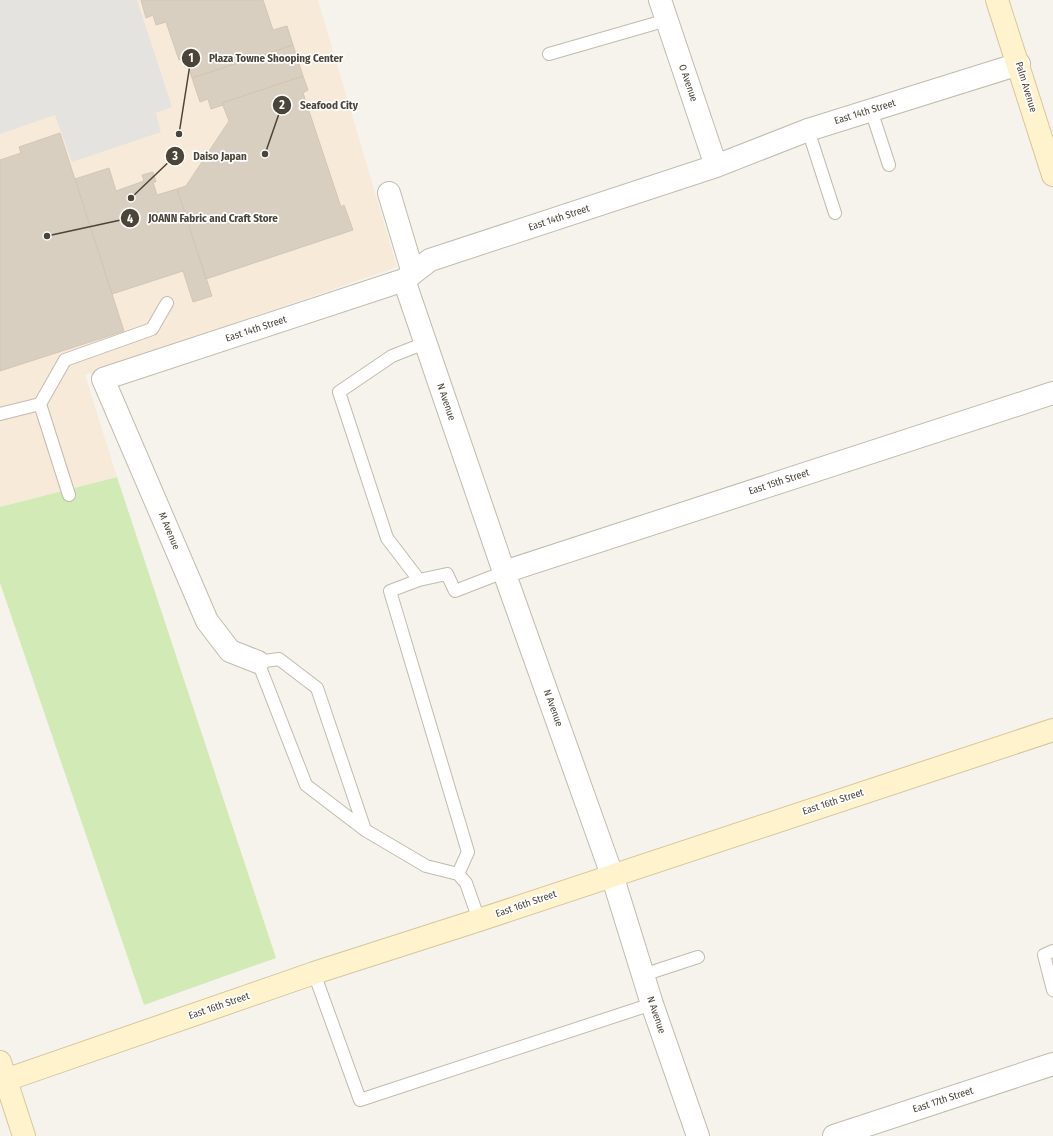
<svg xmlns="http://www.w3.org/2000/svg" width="1053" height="1136" font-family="'Fira Sans Condensed',sans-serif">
	<rect width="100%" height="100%" fill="#f6f3ec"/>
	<path fill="#f7ead8" d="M 0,0 L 318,0 L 397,267 L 85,375 L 117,477 L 0,507 Z"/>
	<path fill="#d2eab5" d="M 117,477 L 276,958 L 144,1005 L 0,583 L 0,507 Z"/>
	<path fill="#e5e3e0" d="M 0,0 L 137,0 L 172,107 L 156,113 L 161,132 L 72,162 L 55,115 L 0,134 Z"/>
	<path fill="#d8cfc1" stroke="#d3c7b4" d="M 141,0 L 263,0 L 273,30 L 287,26 L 293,45 L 192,78 L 186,59 L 179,60 L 166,22 L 156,25 L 153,15 L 146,18 Z
		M 293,45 L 303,76 L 222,103 L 223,105 L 211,109 L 208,99 L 200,102 L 192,78 Z
		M 303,76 L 308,90 L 303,93 L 341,207 L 344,205 L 353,230 L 206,279 L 177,189 L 186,186 L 229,121 L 222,103 Z
		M 60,133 L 124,331 L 0,371 L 0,160 L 21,153 L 19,147 Z
		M 109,168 L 116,191 L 144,181 L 142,175 L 153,172 L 156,182 L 153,182 L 157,195 L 177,189 L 212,296 L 193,302 L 183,271 L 112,294 L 75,179 Z"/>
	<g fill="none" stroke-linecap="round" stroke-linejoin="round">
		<g stroke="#c2bbae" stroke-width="14">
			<path id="lane" d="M 549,54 L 667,20
				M 871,110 L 889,165
				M 808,130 L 835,213
				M 40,404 L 65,360 L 152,329 L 167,303
				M 0,414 L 40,404 L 69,495
				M 419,580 L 387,538 L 339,392 L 392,356 L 425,343
				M 365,830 L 317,688 L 279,659 L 258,662 L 306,785 L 365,830 L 426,866 L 458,874 L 466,883 L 479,920
				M 458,874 L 468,852 L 390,591 L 419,580 L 447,574 L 455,591 L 504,572
				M 1053,951 L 1044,955 L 1053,990
				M 314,973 L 360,1100 L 652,1004
				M 643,975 L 698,957"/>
		</g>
		<g stroke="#c2bbae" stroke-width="24">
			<path id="street" d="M 660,0 L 716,166
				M 389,193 L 413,273
				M 404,280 L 504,572 L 612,875 L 652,1004 L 698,1136
				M 504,572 L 1053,393
				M 258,662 L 230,651 L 207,621 L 103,379 L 404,280 L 430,260 L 716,166 L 808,130 L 1019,64
				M 834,1136 L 1053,1064"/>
		</g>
		<g stroke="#d6c79b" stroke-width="24">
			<path id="secondary" d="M 997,0 L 1053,175
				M 0,1062 L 24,1136
				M 0,1082 L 314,973 L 479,920 L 1053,730"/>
		</g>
		<use href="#lane" stroke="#fff" stroke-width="12"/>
		<use href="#street" stroke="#fff" stroke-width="22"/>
		<use href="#secondary" stroke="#fff3cd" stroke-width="22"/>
	</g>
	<g text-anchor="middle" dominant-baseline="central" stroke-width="3.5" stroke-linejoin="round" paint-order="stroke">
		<g font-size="10" fill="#4b4439" stroke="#fff">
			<text transform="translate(688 83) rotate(71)">O Avenue</text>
			<text transform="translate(1026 87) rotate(73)">Palm Avenue</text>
			<text transform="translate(865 112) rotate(-17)">East 14th Street</text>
			<text transform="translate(559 218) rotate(-18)">East 14th Street</text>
			<text transform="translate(256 329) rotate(-18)">East 14th Street</text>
			<text transform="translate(446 402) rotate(71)">N Avenue</text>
			<text transform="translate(779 482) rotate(-18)">East 15th Street</text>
			<text transform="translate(169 531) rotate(67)">M Avenue</text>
			<text transform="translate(553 708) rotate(70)">N Avenue</text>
			<text transform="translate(833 802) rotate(-18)">East 16th Street</text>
			<text transform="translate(526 904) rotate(-19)">East 16th Street</text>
			<text transform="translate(219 1006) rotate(-19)">East 16th Street</text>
			<text transform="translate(656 1015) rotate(71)">N Avenue</text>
			<text transform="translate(943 1100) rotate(-18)">East 17th Street</text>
		</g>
	</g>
	<path fill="none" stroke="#4b4439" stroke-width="1.5" d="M179 134L191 58M265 154L282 105M131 198L175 156M47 236L130 218"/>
	<g fill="#4b4439" stroke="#fff" stroke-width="1.5">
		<circle cx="179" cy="134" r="4"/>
		<circle cx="265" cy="154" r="4"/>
		<circle cx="131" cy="198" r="4"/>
		<circle cx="47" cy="236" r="4"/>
		<circle cx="191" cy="58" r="10"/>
		<circle cx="282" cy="105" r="10"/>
		<circle cx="175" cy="156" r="10"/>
		<circle cx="130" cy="218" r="10"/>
	</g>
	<g font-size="12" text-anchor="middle" font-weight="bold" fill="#fff">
		<text x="191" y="62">1</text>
		<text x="282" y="109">2</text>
		<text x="175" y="160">3</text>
		<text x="130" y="223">4</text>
	</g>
	<g font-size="11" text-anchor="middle" font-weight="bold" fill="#4b4439" stroke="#fff" stroke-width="3.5" stroke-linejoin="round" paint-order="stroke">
		<text x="276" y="62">Plaza Towne Shooping Center</text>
		<text x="329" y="109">Seafood City</text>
		<text x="220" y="160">Daiso Japan</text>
		<text x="213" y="222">JOANN Fabric and Craft Store</text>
	</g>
</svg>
